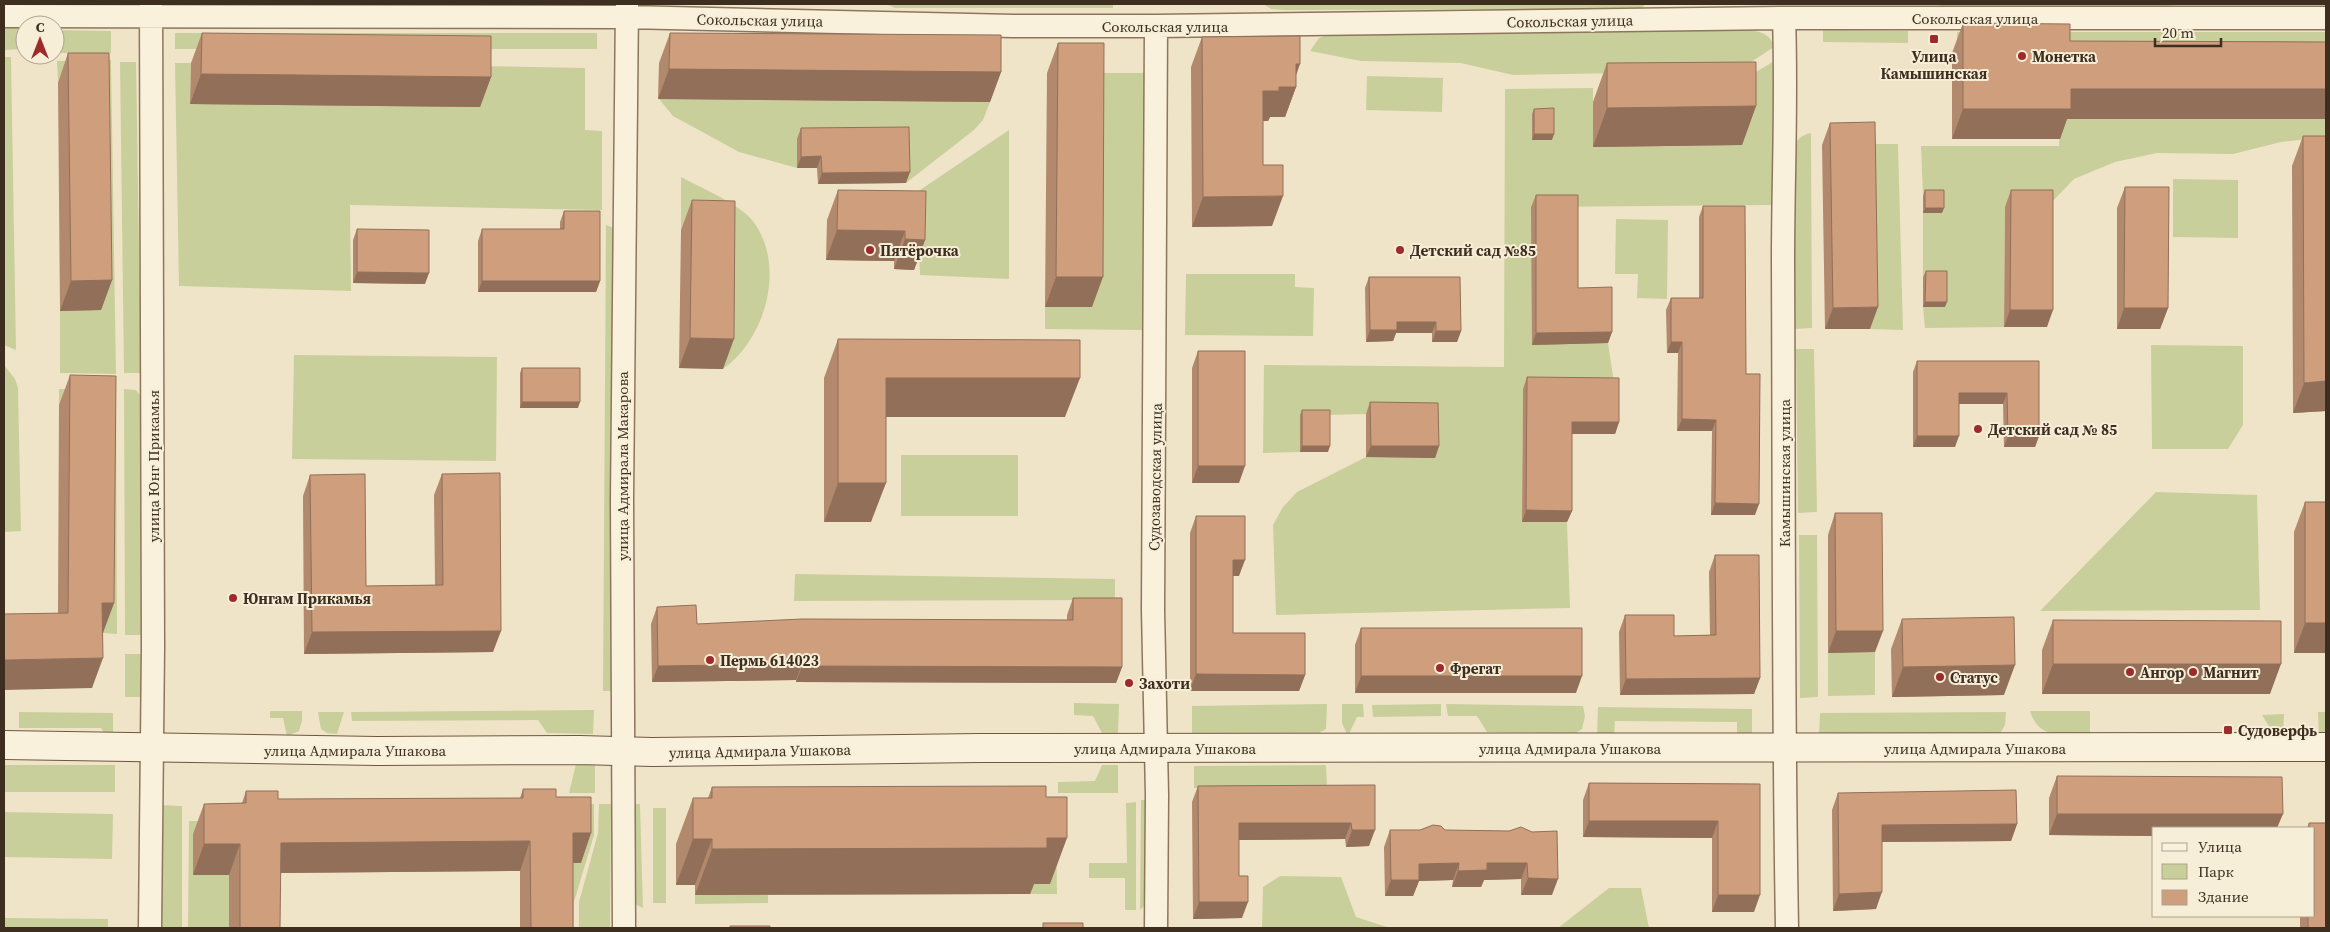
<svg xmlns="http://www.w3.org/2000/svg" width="2330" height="932" font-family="'Source Serif 4',serif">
	<rect width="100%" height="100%" fill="#f0e4c8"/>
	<path fill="#c9cf9b" d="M 886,4 L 1113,4 L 1113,8 L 895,8 Z
		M 1263,4 L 1646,4 L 1640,9 L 1284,10 L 1271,9 Z
		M 1938,4 L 2187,4 L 2132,9 L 1944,8 Z
		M 4,25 L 23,25 L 23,49 L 4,50 Z
		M 55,30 L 111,31 L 111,53 L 55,53 Z
		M 1739,30 C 1754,31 1770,30 1774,47 L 1737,71 L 1513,75 L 1461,63 L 1361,61 L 1310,51 L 1319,38 L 1328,35 Z
		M 1823,30 L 1908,31 L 1908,43 L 1823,42 Z
		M 1957,32 L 2326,32 L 2326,43 L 1957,43 Z
		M 175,33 L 597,33 L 597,49 L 175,49 Z
		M 4,57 L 11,57 L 16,350 L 4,345 Z
		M 111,60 L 116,374 L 60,373 L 60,311 L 98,83 L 58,83 L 57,61 Z
		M 1776,60 L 1772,205 L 1531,207 L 1608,343 L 1615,389 L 1523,389 L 1522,521 L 1567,522 L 1570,608 L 1276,615 L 1273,525 L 1283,507 L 1297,492 L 1366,457 L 1434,458 L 1366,414 L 1324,415 L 1300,452 L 1263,453 L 1264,365 L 1504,367 L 1505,89 L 1593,88 L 1593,146 L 1741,81 Z
		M 120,62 L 136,62 L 141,373 L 124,373 Z
		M 175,63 L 191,63 L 190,103 L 480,66 L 585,68 L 585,130 L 602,131 L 602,210 L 350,205 L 351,291 L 179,286 Z
		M 1093,73 L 1145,73 L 1143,330 L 1045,329 L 1045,307 L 1092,307 Z
		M 1367,76 L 1443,78 L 1442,112 L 1366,110 Z
		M 659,99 L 990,102 L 983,120 L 974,130 L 906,183 L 905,138 L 797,168 L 739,152 L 673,116 Z
		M 2060,119 L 2326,119 L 2326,137 L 2281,142 L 2233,154 L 2157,153 L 2115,162 L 2074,179 L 2047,207 L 2005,207 L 2004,327 L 1925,328 L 1923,307 L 1945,307 L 1923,277 L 1923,213 L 1941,213 L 1941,196 L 1923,196 L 1921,146 L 2059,146 Z
		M 1009,130 L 1009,279 L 920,275 L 917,192 Z
		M 1811,133 L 1812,328 L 1794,329 L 1792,155 C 1795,142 1798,136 1811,133 Z
		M 1867,144 L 1898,144 L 1903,330 L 1870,329 Z
		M 681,177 C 701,188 738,203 752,220 C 787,264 766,339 723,369 L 724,231 L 681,230 Z
		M 2173,179 L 2238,180 L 2238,238 L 2173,237 Z
		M 1616,219 L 1668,220 L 1667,299 L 1637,298 L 1638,274 L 1615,274 Z
		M 606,225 L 614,228 L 613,691 L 603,691 Z
		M 1186,274 L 1295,274 L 1295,287 L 1314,288 L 1313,336 L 1185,335 Z
		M 2151,345 L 2243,346 L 2243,425 L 2228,449 L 2152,449 Z
		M 1796,349 L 1814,349 L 1817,512 L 1798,513 Z
		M 294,355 L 497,357 L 496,461 L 292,459 Z
		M 4,365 L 15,379 L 18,388 L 21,531 L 4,532 Z
		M 59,389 L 116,389 L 117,634 L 103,633 L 105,406 L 59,405 Z
		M 124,389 L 136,390 L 142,398 L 143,635 L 125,635 Z
		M 901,455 L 1018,455 L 1018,516 L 901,516 Z
		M 2156,492 L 2257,495 L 2260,610 L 2040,611 Z
		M 1799,535 L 1817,535 L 1818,697 L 1800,698 Z
		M 795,574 L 1115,579 L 1115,600 L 794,601 Z
		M 1875,652 L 1875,695 L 1828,696 L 1828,653 Z
		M 125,654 L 143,654 L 143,697 L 125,697 Z
		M 1074,703 L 1119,704 L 1118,735 L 1103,735 L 1093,716 L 1074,715 Z
		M 1327,704 L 1326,729 L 1317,734 L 1192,735 L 1192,706 Z
		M 1342,704 L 1363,704 L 1364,717 L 1357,717 L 1349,734 L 1347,734 L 1342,723 Z
		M 1441,704 L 1441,716 L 1373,717 L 1372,705 Z
		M 1446,704 L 1583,706 L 1585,716 L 1582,729 L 1576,733 L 1487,732 L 1477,716 L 1448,716 Z
		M 1598,707 L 1752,709 L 1752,734 L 1737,735 L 1737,722 L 1615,721 L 1614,734 L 1597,734 Z
		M 594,710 L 593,734 L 547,733 L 538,720 L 352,721 L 351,712 Z
		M 270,711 L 302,711 L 302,721 L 299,731 L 287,736 L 283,718 L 270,718 Z
		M 2030,711 L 2090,711 L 2090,734 C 2065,734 2039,741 2030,711 Z
		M 19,712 L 113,713 L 113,735 L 105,735 L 101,728 L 19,728 Z
		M 318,712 L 344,712 L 337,734 L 327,733 L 321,729 Z
		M 2006,712 L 2005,725 L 2001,732 L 1989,735 L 1819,735 L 1820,713 Z
		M 2318,712 L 2326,712 L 2326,736 L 2319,736 Z
		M 2284,714 L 2283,739 L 2276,738 L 2262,715 Z
		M 576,764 L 595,764 L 595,793 L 569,793 Z
		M 4,765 L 115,765 L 115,792 L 4,792 Z
		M 1102,765 L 1118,765 L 1118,793 L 1058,793 L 1058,782 L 1095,781 Z
		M 1326,765 L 1327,787 L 1194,788 L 1194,766 Z
		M 1141,800 L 1145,800 L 1145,905 L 1140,910 Z
		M 1136,802 L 1136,910 L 1125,910 L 1125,878 L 1089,878 L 1089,863 L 1127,863 L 1126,803 Z
		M 580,804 L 594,804 L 594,835 L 574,902 L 574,928 L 562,928 Z
		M 599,804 L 611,804 L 610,928 L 579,928 L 579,902 L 598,833 Z
		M 632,804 L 640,804 L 643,908 L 635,904 Z
		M 159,805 L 182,806 L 182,928 L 158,928 Z
		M 653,808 L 666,808 L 666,903 L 653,903 Z
		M 4,812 L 113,814 L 112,859 L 4,857 Z
		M 189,821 L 235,821 L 229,875 L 229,928 L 188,928 Z
		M 1056,832 L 1057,894 L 1030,894 L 1030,884 Z
		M 1280,876 L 1341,877 L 1356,917 L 1390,928 L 1262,928 L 1263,887 Z
		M 1609,888 L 1641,888 L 1649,928 L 1558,928 Z
		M 695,895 L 768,895 L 768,903 L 695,904 Z
		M 4,918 L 108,919 L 108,928 L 4,928 Z"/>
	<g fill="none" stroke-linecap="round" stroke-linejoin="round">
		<g stroke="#8d765c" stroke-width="25">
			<path id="street" d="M 4,16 L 627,17 L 1013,26 L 1156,26 L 1784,18 L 2326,18
				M 1784,18 C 1787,99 1783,180 1783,261 C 1784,483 1783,706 1787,928
				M 1156,26 L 1153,610 L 1157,795 L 1156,928
				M 150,928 L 153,647 L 151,4
				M 624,928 L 622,499 L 627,4"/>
		</g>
		<g stroke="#6f573f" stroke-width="30">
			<path id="secondary" d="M 4,745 L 377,751 L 580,750 L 652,752 L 980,748 L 2326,747"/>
		</g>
		<use href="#street" stroke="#faf1dc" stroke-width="22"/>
		<use href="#secondary" stroke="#faf1dc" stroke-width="28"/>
	</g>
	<path fill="#b2896c" d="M 1963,23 L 2070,41 L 2326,42 L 2326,119 L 2067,119 L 2060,139 L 1952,139 L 1952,53 Z
		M 202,33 L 491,77 L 480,107 L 190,104 L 191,63 Z
		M 670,33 L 1001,72 L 990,102 L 658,99 L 659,63 Z
		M 1202,37 L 1296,76 L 1296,87 L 1285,117 L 1270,117 L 1268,121 L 1263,121 L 1263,165 L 1272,226 L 1192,227 L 1191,67 Z
		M 1058,43 L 1092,307 L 1045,307 L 1047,73 Z
		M 68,53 L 112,280 L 101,310 L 60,311 L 58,83 Z
		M 1607,63 L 1756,106 L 1742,145 L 1593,147 L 1593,102 Z
		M 1534,109 L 1552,140 L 1532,140 L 1532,114 Z
		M 1830,123 L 1870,329 L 1825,329 L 1822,145 Z
		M 801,128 L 906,183 L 818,184 L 817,168 L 797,168 L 797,139 Z
		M 2303,136 L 2326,411 L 2293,413 L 2292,166 Z
		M 2125,187 L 2168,308 L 2160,329 L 2117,329 L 2117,208 Z
		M 838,190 L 925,240 L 914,270 L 894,269 L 894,261 L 826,260 L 827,220 Z
		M 1925,190 L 1942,213 L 1923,213 L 1923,196 Z
		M 2011,190 L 2047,327 L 2004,327 L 2005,207 Z
		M 1536,195 L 1578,288 L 1612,332 L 1608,343 L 1532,345 L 1531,207 Z
		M 692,200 L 723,369 L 679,368 L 681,230 Z
		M 1703,206 L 1746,374 L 1755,515 L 1711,515 L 1712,431 L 1677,431 L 1678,353 L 1667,353 L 1666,310 L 1671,298 L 1699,298 L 1699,217 Z
		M 564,211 L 600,281 L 596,292 L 478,292 L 478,241 L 482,229 L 560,229 L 560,222 Z
		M 357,229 L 425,284 L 353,283 L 353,240 Z
		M 1926,271 L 1945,307 L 1923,307 L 1923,277 Z
		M 1369,277 L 1461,331 L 1457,342 L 1432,342 L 1432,333 L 1396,333 L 1393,341 L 1366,342 L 1365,288 Z
		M 838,339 L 1065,417 L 886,417 L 871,522 L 824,522 L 824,378 Z
		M 1198,351 L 1239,483 L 1192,483 L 1192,368 Z
		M 1917,361 L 2039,361 L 2039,436 L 2035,447 L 2004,447 L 2003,404 L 1959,404 L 1955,447 L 1913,447 L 1913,372 Z
		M 522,368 L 578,408 L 520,408 L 520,373 Z
		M 70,375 L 114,603 L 102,633 L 92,688 L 58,613 L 59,405 Z
		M 1527,377 L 1619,422 L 1615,434 L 1572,434 L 1572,511 L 1567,522 L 1522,522 L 1523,389 Z
		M 1370,402 L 1439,446 L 1435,458 L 1366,457 L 1366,414 Z
		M 1302,410 L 1328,452 L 1300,452 L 1300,415 Z
		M 442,474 L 493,652 L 304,654 L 303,496 L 310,475 L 366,586 L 435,585 L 434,495 Z
		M 2305,502 L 2326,653 L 2294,653 L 2294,532 Z
		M 1835,513 L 1875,652 L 1828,653 L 1828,535 Z
		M 1196,516 L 1239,576 L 1233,576 L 1233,633 L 1305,675 L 1299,691 L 1190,691 L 1190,533 Z
		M 1715,555 L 1760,678 L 1754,694 L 1620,695 L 1619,632 L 1625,615 L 1674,636 L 1710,635 L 1709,572 Z
		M 1073,598 L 1122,667 L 1116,683 L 796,682 L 796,680 L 652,682 L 651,624 L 657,607 L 697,624 L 1067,620 L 1067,615 Z
		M 1902,619 L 2004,695 L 1892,697 L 1891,649 Z
		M 2053,620 L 2270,694 L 2042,694 L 2042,650 Z
		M 1361,628 L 1576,693 L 1355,693 L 1355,645 Z
		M 2057,776 L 2154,828 L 2154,836 L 2049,835 L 2049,798 Z
		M 1589,783 L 1760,784 L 1754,912 L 1712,912 L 1712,838 L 1583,837 L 1583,800 Z
		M 1375,785 L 1369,846 L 1346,847 L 1345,839 L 1239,840 L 1239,876 L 1242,918 L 1193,919 L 1192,802 L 1198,786 Z
		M 712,787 L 1046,797 L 1050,884 L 1034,884 L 1030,894 L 695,895 L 695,885 L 676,885 L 676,844 L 693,798 L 708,798 Z
		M 523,789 L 556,797 L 581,863 L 573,863 L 573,928 L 520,928 L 520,871 L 280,873 L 280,928 L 229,928 L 229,875 L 193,875 L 193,834 L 204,804 L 242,803 L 246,791 L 278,799 L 520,798 Z
		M 1838,793 L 2017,824 L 2011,841 L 1882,842 L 1876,909 L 1833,911 L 1832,810 Z
		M 2309,823 L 2326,823 L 2326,928 L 2300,928 L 2300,916 L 2314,916 L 2314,828 L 2307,828 Z
		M 1390,830 L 1509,831 L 1552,895 L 1521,895 L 1521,879 L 1484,880 L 1481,887 L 1452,887 L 1453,880 L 1419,881 L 1413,896 L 1385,896 L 1384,847 Z"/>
	<path fill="#916f58" d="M 1296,64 L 1300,64 L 1292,87 L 1296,87 L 1285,117 L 1270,117 L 1268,121 L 1252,121 L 1263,91 L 1279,87 Z
		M 669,69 L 1001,72 L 990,102 L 658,99 Z
		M 201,74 L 491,77 L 480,107 L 190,104 Z
		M 2071,89 L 2326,89 L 2326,119 L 2067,119 L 2060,139 L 1952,139 L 1963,109 Z
		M 1756,106 L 1742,145 L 1593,147 L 1607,108 Z
		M 1534,134 L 1554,134 L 1552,140 L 1532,140 Z
		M 821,156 L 817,168 L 797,168 L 801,157 Z
		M 910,172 L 906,183 L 818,184 L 822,173 Z
		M 1283,196 L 1272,226 L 1192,227 L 1203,197 Z
		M 1925,208 L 1944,208 L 1942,213 L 1923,213 Z
		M 837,230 L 905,231 L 894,261 L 826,260 Z
		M 905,239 L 925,240 L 914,270 L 894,269 Z
		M 357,272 L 429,273 L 425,284 L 353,283 Z
		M 1056,277 L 1103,277 L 1092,307 L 1045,307 Z
		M 112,280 L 101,310 L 60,311 L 71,281 Z
		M 482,281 L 600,281 L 596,292 L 478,292 Z
		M 1925,302 L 1947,302 L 1945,307 L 1923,307 Z
		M 1878,307 L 1870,329 L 1825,329 L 1833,308 Z
		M 2124,308 L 2168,308 L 2160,329 L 2117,329 Z
		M 2010,310 L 2053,310 L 2047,327 L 2004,327 Z
		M 1397,322 L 1436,322 L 1432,333 L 1396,333 L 1393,341 L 1366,342 L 1370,330 Z
		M 1436,331 L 1461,331 L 1457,342 L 1432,342 Z
		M 1612,332 L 1608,343 L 1532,345 L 1536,333 Z
		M 690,338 L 734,339 L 723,369 L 679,368 Z
		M 1671,342 L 1682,342 L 1678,353 L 1667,353 Z
		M 886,378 L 1080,378 L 1065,417 L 872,417 Z
		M 2326,381 L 2326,411 L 2293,413 L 2304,383 Z
		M 1959,393 L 2007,393 L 2003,404 L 1955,404 Z
		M 522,402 L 580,402 L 578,408 L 520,408 Z
		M 1682,419 L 1716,420 L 1712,431 L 1677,431 Z
		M 1572,422 L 1619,422 L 1615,434 L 1568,434 Z
		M 1917,436 L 1959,436 L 1955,447 L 1913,447 Z
		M 2008,436 L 2039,436 L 2035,447 L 2004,447 Z
		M 1302,446 L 1330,446 L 1328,452 L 1300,452 Z
		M 1371,446 L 1439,446 L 1435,458 L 1366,457 Z
		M 1198,466 L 1245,466 L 1239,483 L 1192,483 Z
		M 838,483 L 886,483 L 871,522 L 824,522 Z
		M 1715,503 L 1759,504 L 1755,515 L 1711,515 Z
		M 1526,510 L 1572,511 L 1567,522 L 1522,522 Z
		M 1233,560 L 1245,560 L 1239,576 L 1227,576 Z
		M 102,603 L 114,603 L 103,633 L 91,633 Z
		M 2305,623 L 2326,623 L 2326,653 L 2294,653 Z
		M 501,631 L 493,652 L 304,654 L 312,632 Z
		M 1836,631 L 1883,631 L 1875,652 L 1828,653 Z
		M 103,658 L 92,688 L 4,690 L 4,660 Z
		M 802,664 L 796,680 L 652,682 L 658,666 Z
		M 2053,664 L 2281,664 L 2270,694 L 2042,694 Z
		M 2015,665 L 2004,695 L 1892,697 L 1903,667 Z
		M 802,666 L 1122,667 L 1116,683 L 796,682 Z
		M 1196,674 L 1305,675 L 1299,691 L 1190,691 Z
		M 1361,676 L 1582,676 L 1576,693 L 1355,693 Z
		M 1760,678 L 1754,694 L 1620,695 L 1626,679 Z
		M 2057,814 L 2283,814 L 2277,828 L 2154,828 L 2154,836 L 2049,835 Z
		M 1589,821 L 1718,821 L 1712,838 L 1583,837 Z
		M 1239,823 L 1351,823 L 1345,839 L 1233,840 Z
		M 2017,824 L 2011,841 L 1876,842 L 1882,825 Z
		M 1352,830 L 1375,830 L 1369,846 L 1346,847 Z
		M 573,833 L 591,833 L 581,863 L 562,863 Z
		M 1047,838 L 1067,838 L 1050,884 L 1034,884 L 1030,894 L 695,895 L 712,849 Z
		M 693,839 L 712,839 L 695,885 L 676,885 Z
		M 530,841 L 520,871 L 270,873 L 281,843 Z
		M 204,844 L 240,844 L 229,875 L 193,875 Z
		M 1459,863 L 1453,880 L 1419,881 L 1413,896 L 1385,896 L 1391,880 L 1419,864 Z
		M 1487,863 L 1527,863 L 1521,879 L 1484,880 L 1481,887 L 1452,887 L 1458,871 Z
		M 1528,878 L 1558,879 L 1552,895 L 1521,895 Z
		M 1882,892 L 1876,909 L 1833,911 L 1839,894 Z
		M 1718,895 L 1760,895 L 1754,912 L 1712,912 Z
		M 1199,902 L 1248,902 L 1242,918 L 1193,919 Z"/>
	<path fill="#cf9f7d" stroke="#916f58" d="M 1963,23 L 2070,24 L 2070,41 L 2326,42 L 2326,89 L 2071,89 L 2071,109 L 1963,109 Z
		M 202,33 L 491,36 L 491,77 L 201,74 Z
		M 670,33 L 1001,35 L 1001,72 L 669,69 Z
		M 1300,36 L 1300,64 L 1296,64 L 1296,87 L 1279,87 L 1279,91 L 1263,91 L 1263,165 L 1283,165 L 1283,196 L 1203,197 L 1202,37 Z
		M 1058,43 L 1104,43 L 1103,277 L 1056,277 Z
		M 68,53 L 109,53 L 112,280 L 71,281 Z
		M 1756,62 L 1756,106 L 1607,108 L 1607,63 Z
		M 1554,108 L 1554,134 L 1534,134 L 1534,109 Z
		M 1875,122 L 1878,307 L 1833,308 L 1830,123 Z
		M 909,127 L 910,172 L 822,173 L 821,156 L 801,157 L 801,128 Z
		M 2303,136 L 2326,136 L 2326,381 L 2304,383 Z
		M 2125,187 L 2169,187 L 2168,308 L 2124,308 Z
		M 838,190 L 926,191 L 925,240 L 905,239 L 905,231 L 837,230 Z
		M 1925,190 L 1944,190 L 1944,208 L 1925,208 Z
		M 2011,190 L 2053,190 L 2053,310 L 2010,310 Z
		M 1536,195 L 1578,195 L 1578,288 L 1612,287 L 1612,332 L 1536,333 Z
		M 692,200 L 735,201 L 734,339 L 690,338 Z
		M 1703,206 L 1745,206 L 1746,374 L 1760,374 L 1759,504 L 1715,503 L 1716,420 L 1682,419 L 1682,342 L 1671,342 L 1671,298 L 1703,298 Z
		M 564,211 L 600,211 L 600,281 L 482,281 L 482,229 L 564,229 Z
		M 357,229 L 429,230 L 429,273 L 357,272 Z
		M 1926,271 L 1947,271 L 1947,302 L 1925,302 Z
		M 1369,277 L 1460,277 L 1461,331 L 1436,331 L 1436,322 L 1397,322 L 1397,330 L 1370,330 Z
		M 838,339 L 1080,340 L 1080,378 L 886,378 L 886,483 L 838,483 Z
		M 1198,351 L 1245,351 L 1245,466 L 1198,466 Z
		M 1917,361 L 2039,361 L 2039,436 L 2008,436 L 2007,393 L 1959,393 L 1959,436 L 1917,436 Z
		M 522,368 L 580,368 L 580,402 L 522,402 Z
		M 70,375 L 116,376 L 114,603 L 102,603 L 103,658 L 4,660 L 4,614 L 68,613 Z
		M 1527,377 L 1619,378 L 1619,422 L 1572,422 L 1572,511 L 1526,510 Z
		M 1370,402 L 1438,403 L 1439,446 L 1371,446 Z
		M 1302,410 L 1330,410 L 1330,446 L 1302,446 Z
		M 500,473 L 501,631 L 312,632 L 310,475 L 365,474 L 366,586 L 443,585 L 442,474 Z
		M 2305,502 L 2326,502 L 2326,623 L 2305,623 Z
		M 1835,513 L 1882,513 L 1883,631 L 1836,631 Z
		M 1196,516 L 1245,516 L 1245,560 L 1233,560 L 1233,633 L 1305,633 L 1305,675 L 1196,674 Z
		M 1715,555 L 1759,555 L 1760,678 L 1626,679 L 1625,615 L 1674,615 L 1674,636 L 1716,635 Z
		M 1073,598 L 1122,598 L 1122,667 L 802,666 L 802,664 L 658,666 L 657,607 L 696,605 L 697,624 L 802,619 L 1073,620 Z
		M 2014,617 L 2015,665 L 1903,667 L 1902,619 Z
		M 2053,620 L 2281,621 L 2281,664 L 2053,664 Z
		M 1361,628 L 1582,628 L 1582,676 L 1361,676 Z
		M 2057,776 L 2282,777 L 2283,814 L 2057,814 Z
		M 1589,783 L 1760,784 L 1760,895 L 1718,895 L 1718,821 L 1589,821 Z
		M 1375,785 L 1375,830 L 1352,830 L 1351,823 L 1239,823 L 1239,876 L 1248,876 L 1248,902 L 1199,902 L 1198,786 Z
		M 1046,786 L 1046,797 L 1067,797 L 1067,838 L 1047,838 L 1047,848 L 712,849 L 712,839 L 693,839 L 693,798 L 712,798 L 712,787 Z
		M 523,789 L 556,789 L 556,797 L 591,797 L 591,833 L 573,833 L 573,928 L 531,928 L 530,841 L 281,843 L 280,928 L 240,928 L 240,844 L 204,844 L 204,804 L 246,803 L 246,791 L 278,791 L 278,799 L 523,798 Z
		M 2016,790 L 2017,824 L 1882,825 L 1882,892 L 1839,894 L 1838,793 Z
		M 2309,823 L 2326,823 L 2326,928 L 2308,928 L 2308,916 L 2314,916 L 2314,828 L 2309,828 Z
		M 1433,825 L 1441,826 L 1445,830 L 1509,831 L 1521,827 L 1532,832 L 1557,831 L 1558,879 L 1528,878 L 1527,863 L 1487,863 L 1487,870 L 1458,871 L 1459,863 L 1419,864 L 1419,880 L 1391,880 L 1390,830 L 1420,830 Z
		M 1043,923 L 1083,923 L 1083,928 L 1043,928 Z
		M 730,926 L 770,926 L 770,928 L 730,928 Z"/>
	<g fill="#9e2a2b" stroke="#f7eed8" stroke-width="2">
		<rect x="1929" y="34" width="10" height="10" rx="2.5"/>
		<circle cx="2022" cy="56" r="5"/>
		<circle cx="870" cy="250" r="5"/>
		<circle cx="1400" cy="250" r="5"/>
		<circle cx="1978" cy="429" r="5"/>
		<circle cx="233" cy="598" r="5"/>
		<circle cx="710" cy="660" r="5"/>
		<circle cx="1440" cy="668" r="5"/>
		<circle cx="2130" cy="672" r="5"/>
		<circle cx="2193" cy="672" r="5"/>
		<circle cx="1940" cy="677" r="5"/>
		<circle cx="1129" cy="683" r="5"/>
		<rect x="2223" y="725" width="10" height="10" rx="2.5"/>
	</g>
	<g text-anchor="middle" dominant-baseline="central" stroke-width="4" stroke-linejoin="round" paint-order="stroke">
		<g font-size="15" fill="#3d2e20" stroke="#f7eed8">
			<text x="1975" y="18">Сокольская улица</text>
			<text transform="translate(760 20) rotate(1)">Сокольская улица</text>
			<text transform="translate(1570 21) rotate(-1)">Сокольская улица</text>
			<text x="1165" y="26">Сокольская улица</text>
			<text transform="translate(153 466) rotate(-90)">улица Юнг Прикамья</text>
			<text transform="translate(622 466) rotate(-90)">улица Адмирала Макарова</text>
			<text transform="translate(1784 473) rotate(-90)">Камышинская улица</text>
			<text transform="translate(1155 477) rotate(-89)">Судозаводская улица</text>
			<text x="1165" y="748">улица Адмирала Ушакова</text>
			<text x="1570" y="748">улица Адмирала Ушакова</text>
			<text x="1975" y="748">улица Адмирала Ушакова</text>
			<text x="355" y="750">улица Адмирала Ушакова</text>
			<text transform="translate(760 751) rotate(-1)">улица Адмирала Ушакова</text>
		</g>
		<g font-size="15" font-weight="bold" fill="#3d2e20" stroke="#f7eed8" text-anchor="start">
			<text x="1934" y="56" text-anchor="middle">Улица<tspan x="1934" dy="17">Камышинская</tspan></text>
			<text x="2032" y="56">Монетка</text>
			<text x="880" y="250">Пятёрочка</text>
			<text x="1410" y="250">Детский сад №85</text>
			<text x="1988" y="429">Детский сад № 85</text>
			<text x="243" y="598">Юнгам Прикамья</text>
			<text x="720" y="660">Пермь 614023</text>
			<text x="1450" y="668">Фрегат</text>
			<text x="2140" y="672">Ангор</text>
			<text x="2203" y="672">Магнит</text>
			<text x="1950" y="677">Статус</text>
			<text x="1139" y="683">Захоти</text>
			<text x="2238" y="730">Судоверфь</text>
		</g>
	</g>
	<rect width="2330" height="932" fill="none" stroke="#3d2e20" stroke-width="10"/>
	<rect x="2152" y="827" width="162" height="90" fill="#f7eed8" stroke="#ada18e"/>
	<rect x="2162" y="843" width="25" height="8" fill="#faf1dc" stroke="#ada18e"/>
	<text x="2198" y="852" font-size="15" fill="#3d2e20">Улица</text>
	<rect x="2162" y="864" width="25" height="15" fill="#c9cf9b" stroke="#ada18e"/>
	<text x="2198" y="877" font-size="15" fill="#3d2e20">Парк</text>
	<rect x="2162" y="890" width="25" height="15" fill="#cf9f7d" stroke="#ada18e"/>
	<text x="2198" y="902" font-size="15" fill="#3d2e20">Здание</text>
	<g transform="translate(40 40)"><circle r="24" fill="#f7eed8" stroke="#ada18e"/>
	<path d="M0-4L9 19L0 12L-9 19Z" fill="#9e2a2b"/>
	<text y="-8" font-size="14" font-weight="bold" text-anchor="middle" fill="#3d2e20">С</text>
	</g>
	<path d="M2155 38v8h66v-8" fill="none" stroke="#3d2e20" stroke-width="2.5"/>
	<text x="2162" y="38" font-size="15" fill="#3d2e20" stroke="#f7eed8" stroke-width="4" paint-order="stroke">20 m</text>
</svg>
